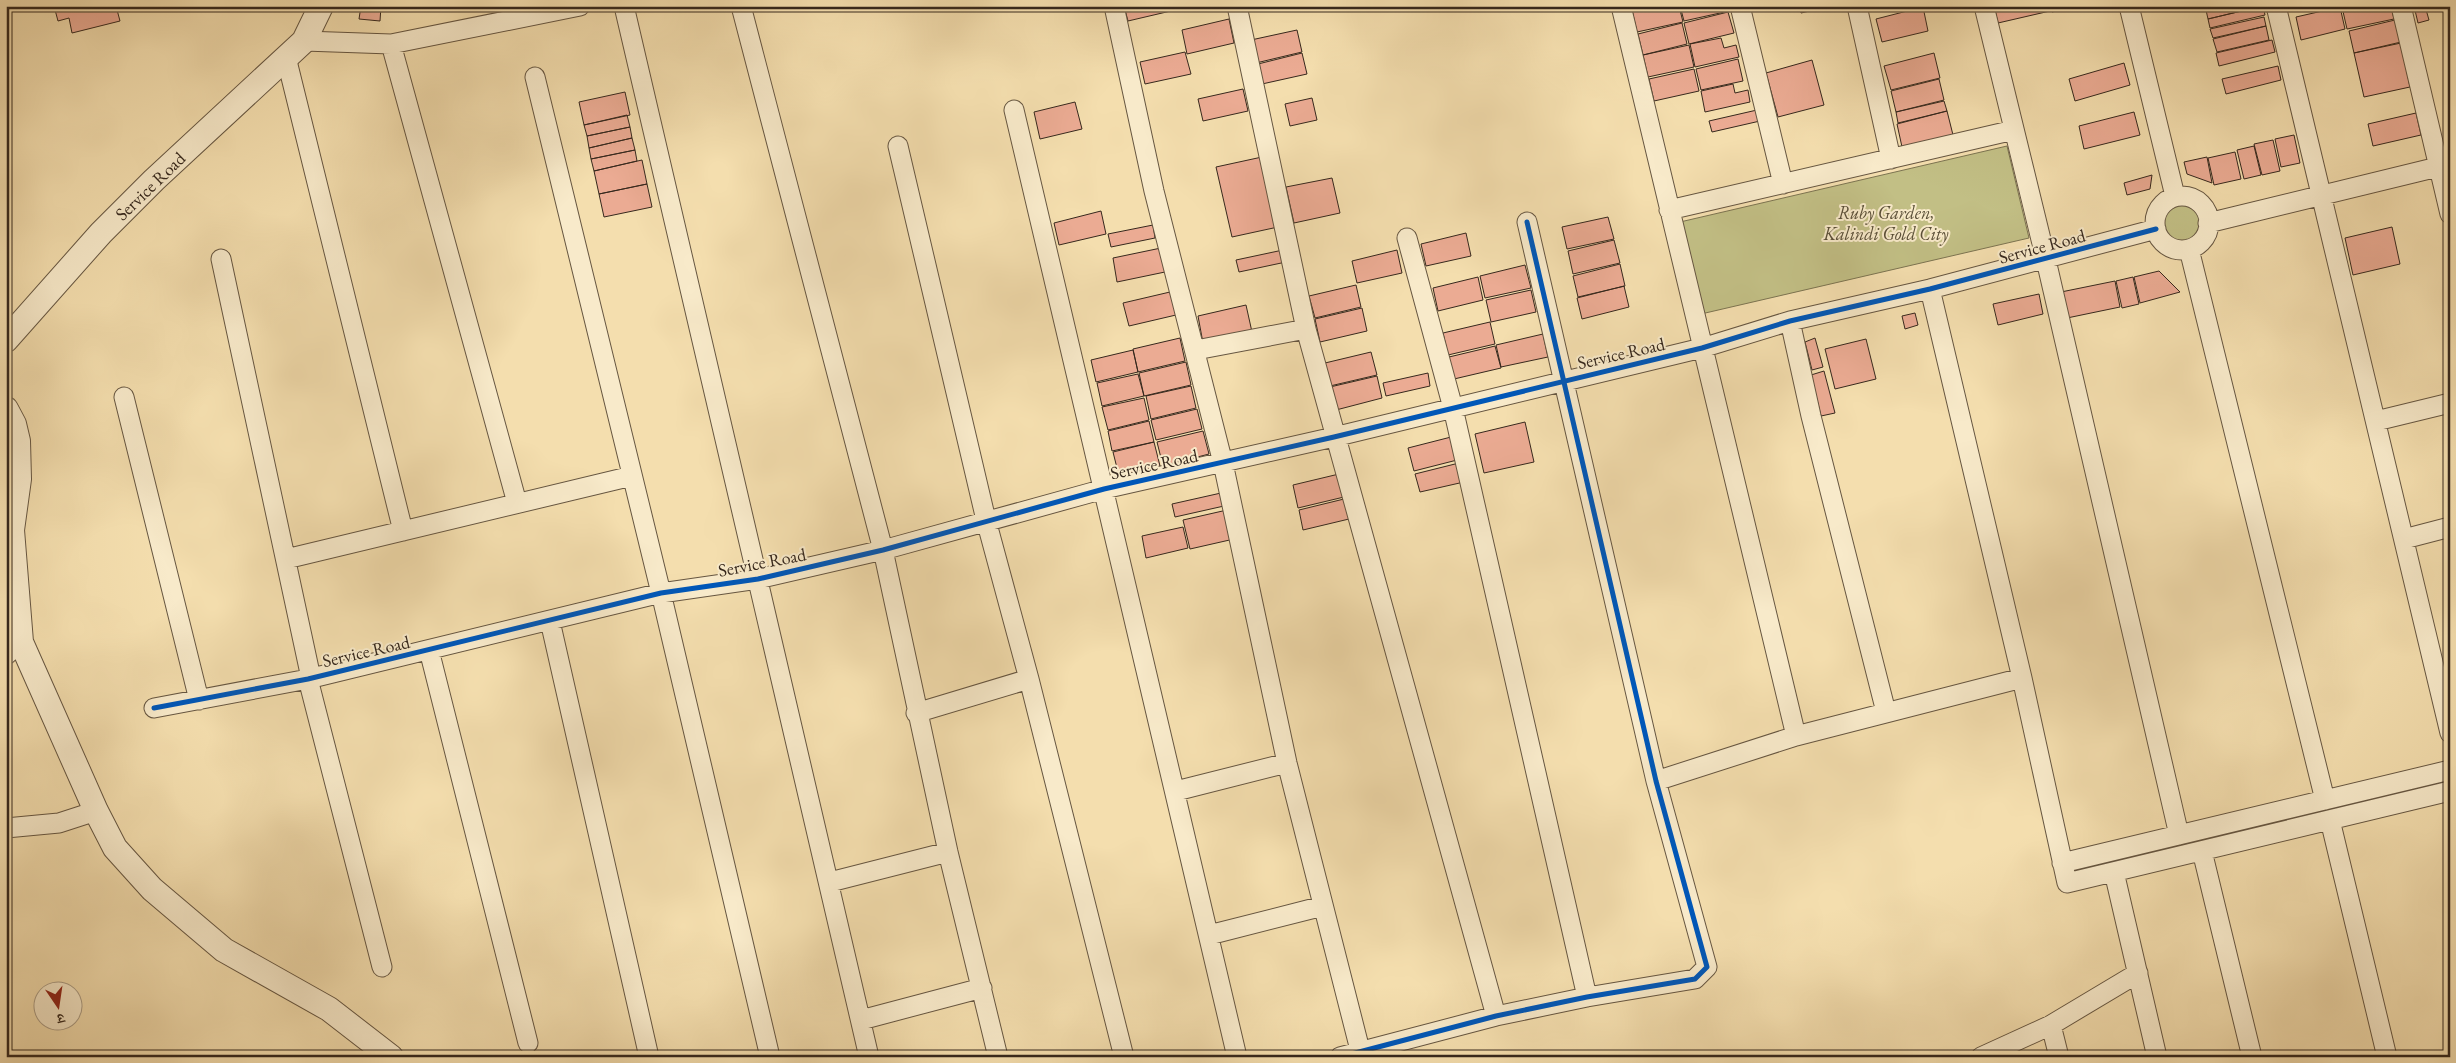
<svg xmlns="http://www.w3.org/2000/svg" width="2456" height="1063" font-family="'EB Garamond','Noto Serif Devanagari',serif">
	<rect width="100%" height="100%" fill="#f4deae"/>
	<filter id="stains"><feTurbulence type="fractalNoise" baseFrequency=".004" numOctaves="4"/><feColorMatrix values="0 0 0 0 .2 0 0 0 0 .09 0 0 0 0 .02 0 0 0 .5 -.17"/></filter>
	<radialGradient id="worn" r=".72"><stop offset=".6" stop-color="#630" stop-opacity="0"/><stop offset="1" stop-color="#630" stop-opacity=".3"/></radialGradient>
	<path fill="#c2bf85" stroke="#7c7451" d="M 2007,146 L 2029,238 L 1701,314 L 1680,222 Z
		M2155 223a26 26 0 1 1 52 0a26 26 0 1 1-52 0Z"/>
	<path fill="#ebab93" stroke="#36281d" d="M 54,6 L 116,6 L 120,21 L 72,33 L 69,18 L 58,21 Z
		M 361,6 L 381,6 L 380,21 L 359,19 Z
		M 1124,6 L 1174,6 L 1175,10 L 1128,21 Z
		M 1649,6 L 1679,6 L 1683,22 L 1637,32 L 1632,10 Z
		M 1680,6 L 1728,6 L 1729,11 L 1684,21 Z
		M 1800,6 L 1831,6 L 1801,13 Z
		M 1994,6 L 2049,6 L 2050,11 L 1998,23 Z
		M 2051,6 L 2076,6 L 2052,12 Z
		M 2221,6 L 2262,6 L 2208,19 L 2206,10 Z
		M 2263,6 L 2265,15 L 2210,28 L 2208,19 Z
		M 2391,6 L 2394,19 L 2347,29 L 2342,7 Z
		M 2414,6 L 2425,6 L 2429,20 L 2418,23 Z
		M 1923,7 L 1928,31 L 1882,42 L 1876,19 Z
		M 2340,7 L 2345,29 L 2301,40 L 2296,17 Z
		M 1728,12 L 1734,33 L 1689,44 L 1684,23 Z
		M 2264,17 L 2266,26 L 2213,38 L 2210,29 Z
		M 1229,19 L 1234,43 L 1187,54 L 1182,30 Z
		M 2395,20 L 2401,42 L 2354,53 L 2349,31 Z
		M 1682,23 L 1687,44 L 1643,55 L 1638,34 Z
		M 2266,26 L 2269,40 L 2217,52 L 2213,39 Z
		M 1297,30 L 1302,52 L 1256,63 L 1251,40 Z
		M 1721,38 L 1724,48 L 1736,45 L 1739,57 L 1695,67 L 1690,44 Z
		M 2272,40 L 2275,52 L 2219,66 L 2216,53 Z
		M 2401,43 L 2410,87 L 2364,97 L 2354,53 Z
		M 1689,45 L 1694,67 L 1648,77 L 1643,55 Z
		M 1185,52 L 1191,74 L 1145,84 L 1140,62 Z
		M 1302,53 L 1307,74 L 1262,84 L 1258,64 Z
		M 1934,53 L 1940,78 L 1891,90 L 1884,66 Z
		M 1738,59 L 1743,81 L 1701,90 L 1696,69 Z
		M 1812,60 L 1824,105 L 1778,117 L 1766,73 Z
		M 2124,63 L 2130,85 L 2075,101 L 2069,79 Z
		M 2278,66 L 2281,80 L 2226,94 L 2222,79 Z
		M 1694,69 L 1699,91 L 1654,101 L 1649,79 Z
		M 1939,79 L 1944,100 L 1896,112 L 1891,91 Z
		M 1733,84 L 1735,93 L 1748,90 L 1750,102 L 1705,112 L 1701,91 Z
		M 1243,89 L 1248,111 L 1203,121 L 1198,99 Z
		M 625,92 L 630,115 L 584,125 L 579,102 Z
		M 1312,98 L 1317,120 L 1290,126 L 1285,104 Z
		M 1944,101 L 1947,111 L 1898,123 L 1896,112 Z
		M 1075,102 L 1082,129 L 1040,139 L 1034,112 Z
		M 1757,110 L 1760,121 L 1712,132 L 1709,121 Z
		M 1947,111 L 1953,135 L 1902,147 L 1897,124 Z
		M 2134,112 L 2140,135 L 2084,149 L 2079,126 Z
		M 2416,113 L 2421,135 L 2373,146 L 2368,124 Z
		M 627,115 L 630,127 L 587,136 L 584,125 Z
		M 630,127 L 632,138 L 589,148 L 587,136 Z
		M 2294,135 L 2300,163 L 2281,167 L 2275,139 Z
		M 632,138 L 635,150 L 591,159 L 589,148 Z
		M 2273,140 L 2280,171 L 2262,175 L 2254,144 Z
		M 2254,146 L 2261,175 L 2244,179 L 2237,150 Z
		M 635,150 L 637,161 L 594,171 L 591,159 Z
		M 2235,152 L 2241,179 L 2214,185 L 2208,158 Z
		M 1262,157 L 1278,227 L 1232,237 L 1216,167 Z
		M 2207,157 L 2212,183 L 2187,174 L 2184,162 Z
		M 642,160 L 647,184 L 599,194 L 594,171 Z
		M 2152,175 L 2150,189 L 2127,195 L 2124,183 Z
		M 1332,178 L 1340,213 L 1294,223 L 1286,187 Z
		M 647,184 L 652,207 L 604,217 L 599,194 Z
		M 1101,211 L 1106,234 L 1059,245 L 1054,223 Z
		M 1608,217 L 1614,239 L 1567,249 L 1562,227 Z
		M 1153,225 L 1155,238 L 1111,247 L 1108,234 Z
		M 2392,227 L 2400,264 L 2353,275 L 2345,238 Z
		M 1466,233 L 1471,256 L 1426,266 L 1421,244 Z
		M 1614,240 L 1620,263 L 1573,274 L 1568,251 Z
		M 1161,248 L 1165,272 L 1117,282 L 1113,258 Z
		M 1283,250 L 1286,262 L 1239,272 L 1236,260 Z
		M 1397,250 L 1402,273 L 1357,283 L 1352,261 Z
		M 1620,264 L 1625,286 L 1578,297 L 1573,276 Z
		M 1525,265 L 1531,288 L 1485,298 L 1480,276 Z
		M 2159,271 L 2180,292 L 2140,303 L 2134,277 Z
		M 1478,277 L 1483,300 L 1438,311 L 1433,288 Z
		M 2133,277 L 2139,304 L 2122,308 L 2116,281 Z
		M 2115,281 L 2120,307 L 2067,318 L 2061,292 Z
		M 1356,285 L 1361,307 L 1315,318 L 1309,296 Z
		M 1624,286 L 1629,307 L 1582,319 L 1577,298 Z
		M 1531,290 L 1536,312 L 1491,322 L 1486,300 Z
		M 1170,292 L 1176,315 L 1129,326 L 1123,303 Z
		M 2039,294 L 2043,314 L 1998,325 L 1993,304 Z
		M 1246,305 L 1252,332 L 1203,343 L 1198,316 Z
		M 1362,308 L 1367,331 L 1320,342 L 1315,319 Z
		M 1915,313 L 1918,325 L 1905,329 L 1902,316 Z
		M 1490,322 L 1495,344 L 1448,355 L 1443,333 Z
		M 1543,334 L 1548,357 L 1501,367 L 1496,345 Z
		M 1180,338 L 1185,361 L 1138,372 L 1133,349 Z
		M 1815,338 L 1823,367 L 1812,370 L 1805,342 Z
		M 1866,339 L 1876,379 L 1835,389 L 1825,349 Z
		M 1495,346 L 1501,368 L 1454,379 L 1449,357 Z
		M 1133,350 L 1138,372 L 1096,382 L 1091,360 Z
		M 1371,352 L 1377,375 L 1330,386 L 1325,363 Z
		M 1186,362 L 1191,385 L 1144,396 L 1139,373 Z
		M 1824,371 L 1835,413 L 1821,416 L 1811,375 Z
		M 1428,373 L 1430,386 L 1386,396 L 1383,383 Z
		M 1138,374 L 1144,396 L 1102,406 L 1097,383 Z
		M 1377,376 L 1382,398 L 1336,410 L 1330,387 Z
		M 1191,386 L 1196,408 L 1151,419 L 1146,396 Z
		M 1144,398 L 1149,420 L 1108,430 L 1102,407 Z
		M 1197,409 L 1202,429 L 1156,440 L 1151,420 Z
		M 1149,421 L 1154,442 L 1112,451 L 1108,431 Z
		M 1525,422 L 1534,462 L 1484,473 L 1475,434 Z
		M 1203,431 L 1209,454 L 1163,466 L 1157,442 Z
		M 1455,436 L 1461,459 L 1414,471 L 1408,448 Z
		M 1154,442 L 1160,466 L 1119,476 L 1113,452 Z
		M 1459,463 L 1464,482 L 1420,492 L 1415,474 Z
		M 1339,474 L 1344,497 L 1298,508 L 1293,485 Z
		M 1221,493 L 1224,506 L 1175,517 L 1172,504 Z
		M 1344,499 L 1349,519 L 1303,530 L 1299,510 Z
		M 1227,510 L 1234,539 L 1190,549 L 1183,520 Z
		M 1183,527 L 1188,548 L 1146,558 L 1142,536 Z"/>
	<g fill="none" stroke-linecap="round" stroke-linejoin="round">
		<g stroke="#665641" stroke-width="21">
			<path id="minor" d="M 624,6 L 869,1057
				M 741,6 L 883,550 L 948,852 L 998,1057
				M 1114,6 L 1154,191 L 1223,463 L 1287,763 L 1360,1050
				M 1237,6 L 1306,329 L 1496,1016
				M 1621,6 L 1796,736
				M 1740,6 L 1783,184
				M 1857,6 L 1891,159
				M 1984,6 L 2046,260 L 2179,835
				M 2129,6 L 2175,196
				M 2276,6 L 2450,733
				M 2401,6 L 2450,214
				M 304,41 L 391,44 L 580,6
				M 391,44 L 517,503
				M 286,57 L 403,531
				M 535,77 L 661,593 L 770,1057
				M 1014,110 L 1237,1057
				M 898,146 L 986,520 L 1029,679 L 1124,1057
				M2155 223a27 27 0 1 1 54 0a27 27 0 1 1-54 0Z
				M 1669,210 L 2014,130
				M 2208,223 L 2450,164
				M 1407,238 L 1453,408 L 1587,997
				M 2189,249 L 2325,800
				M 221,259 L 311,678
				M 1930,289 L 2022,678 L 2067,883 L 2450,791
				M 1790,321 L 1811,416 L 1886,712
				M 1196,350 L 1306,329
				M 124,397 L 199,700
				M 2376,421 L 2450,403
				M 2404,539 L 2450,527
				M 286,559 L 632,476
				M 550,621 L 649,1057
				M 429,650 L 528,1043
				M 6,655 L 21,642
				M 308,679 L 382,967
				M 154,708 L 308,679 L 661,593 L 758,579 L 883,550 L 1104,489 L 1334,437 L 1702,348 L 1790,321 L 1930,289 L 2156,229
				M 916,713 L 1029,679
				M 1656,781 L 1796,736 L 2022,678
				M 1176,791 L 1287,763
				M 2330,820 L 2387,1057
				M 6,828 L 59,823 L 96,811
				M 2202,851 L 2252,1057
				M 2062,863 L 2450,770
				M 2114,872 L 2157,1057
				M 830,882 L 948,852
				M 1209,935 L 1323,906
				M 861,1020 L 982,988
				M 2051,1025 L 2059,1057
				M 1340,1057 L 1496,1016 L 1587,997 L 1695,979 L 1707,967 L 1656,781 L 1527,222
				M 1981,1057 L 2051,1025 L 2138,973"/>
		</g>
		<g stroke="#665641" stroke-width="26">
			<path id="tertiary" d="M 6,340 L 101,233 L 154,180 L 304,41 L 321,6
				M 6,409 L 14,424 L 18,441 L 19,479 L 12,530 L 21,642 L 96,811 L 115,848 L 152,889 L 224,950 L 329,1009 L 391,1057"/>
		</g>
		<use href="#minor" stroke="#f8eaca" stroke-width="19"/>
		<use href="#tertiary" stroke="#f8eaca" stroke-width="24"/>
		<g stroke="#f8eaca" stroke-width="8">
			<path id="cycleway" d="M 154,708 L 308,679 L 661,593 L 758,579 L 883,550 L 1104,489 L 1334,437 L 1702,348 L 1790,321 L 1930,289 L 2156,229
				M 1340,1057 L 1496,1016 L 1587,997 L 1695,979 L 1707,967 L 1656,781 L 1527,222"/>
		</g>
		<use href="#cycleway" stroke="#0057b8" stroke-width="5"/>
	</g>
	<g text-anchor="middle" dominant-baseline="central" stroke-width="4" stroke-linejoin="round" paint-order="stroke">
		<g font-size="18" fill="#36281d" stroke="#f8eaca">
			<text transform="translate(150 186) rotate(-44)">Service Road</text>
			<text transform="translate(2042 246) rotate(-15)">Service Road</text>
			<text transform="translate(1621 353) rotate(-13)">Service Road</text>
			<text transform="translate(1154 464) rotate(-12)">Service Road</text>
			<text transform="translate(762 562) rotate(-11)">Service Road</text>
			<text transform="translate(366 651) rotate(-13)">Service Road</text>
		</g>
		<g font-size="18" font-style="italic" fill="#594e37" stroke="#f8eaca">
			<text x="1886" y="212">Ruby Garden,<tspan x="1886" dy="21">Kalindi Gold City</tspan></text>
		</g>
	</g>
	<rect width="2456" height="1063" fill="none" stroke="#f4deae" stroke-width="25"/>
	<rect x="8" y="8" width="2441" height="1048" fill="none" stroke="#36281d" stroke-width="2.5"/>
	<rect x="12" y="12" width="2431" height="1038" fill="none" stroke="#36281d"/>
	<g transform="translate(58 1006) rotate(167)"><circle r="24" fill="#f8eaca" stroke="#aa9c85"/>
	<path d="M0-4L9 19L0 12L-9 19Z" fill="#8f2418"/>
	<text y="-8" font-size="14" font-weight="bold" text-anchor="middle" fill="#36281d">उ</text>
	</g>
	<rect width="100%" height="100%" filter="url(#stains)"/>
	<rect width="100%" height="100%" fill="url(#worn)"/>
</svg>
